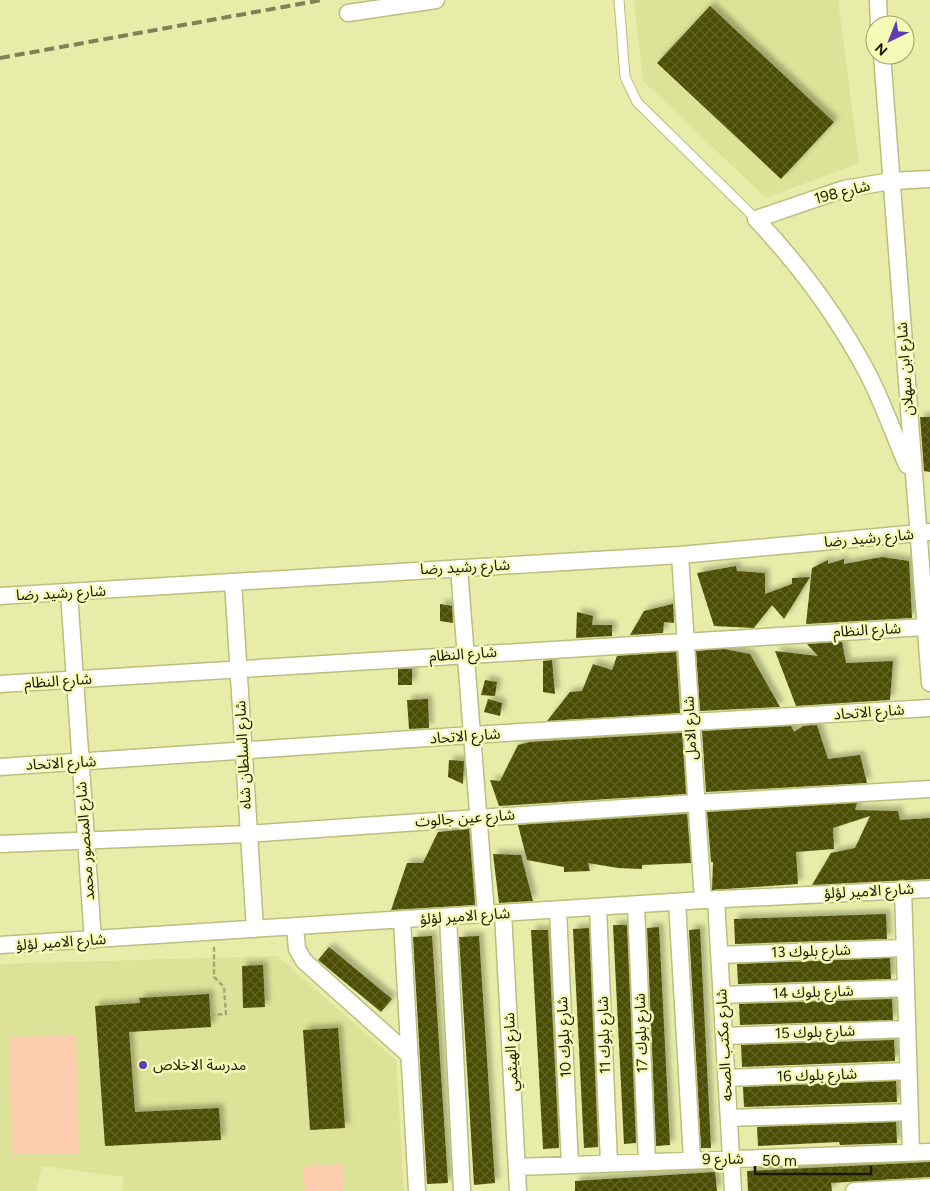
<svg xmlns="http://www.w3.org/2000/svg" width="930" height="1191" font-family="Figtree,'Noto Sans Arabic',sans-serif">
	<defs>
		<pattern id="building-cross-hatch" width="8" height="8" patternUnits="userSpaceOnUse" patternTransform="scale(1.25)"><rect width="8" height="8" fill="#4b4e05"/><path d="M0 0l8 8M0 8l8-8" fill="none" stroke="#616428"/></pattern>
		<filter id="shadow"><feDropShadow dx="4.5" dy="-4.5" stdDeviation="2.5" flood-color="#0004"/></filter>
	</defs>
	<rect width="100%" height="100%" fill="#e7eda9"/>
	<path fill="#dce297" d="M 634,0 L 838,0 L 859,163 L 766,198 L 643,81 Z
		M 277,956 L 396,1060 L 404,1191 L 122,1191 L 124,1177 L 42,1166 L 36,1191 L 0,1191 L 0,964 Z"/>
	<path fill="#fecdaf" d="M 76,1036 L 79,1153 L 12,1154 L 9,1037 Z
		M 342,1164 L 344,1191 L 305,1191 L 303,1167 Z"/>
	<path fill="url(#building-cross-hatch)" filter="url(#shadow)" d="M 710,6 L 834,122 L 781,179 L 657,63 Z
		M 920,417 L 930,417 L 930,472 L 924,471 Z
		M 882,557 L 909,561 L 912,618 L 806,624 L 812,568 L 828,560 L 828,564 L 844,559 L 844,564 Z
		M 736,566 L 737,571 L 765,573 L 765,594 L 792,584 L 792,578 L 810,577 L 784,619 L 772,605 L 754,628 L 714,626 L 697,573 Z
		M 440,604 L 452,606 L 453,623 L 440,621 Z
		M 673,604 L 674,623 L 664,622 L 663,633 L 630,635 L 644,611 Z
		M 577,612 L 593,616 L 592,625 L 612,625 L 612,636 L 576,638 Z
		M 842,642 L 846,663 L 893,661 L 890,700 L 796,706 L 775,651 L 818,656 L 807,644 Z
		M 724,649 L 750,654 L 780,707 L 700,711 L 696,651 Z
		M 676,652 L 680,713 L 547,721 L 570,692 L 582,691 L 593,664 L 612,670 L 617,656 Z
		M 552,660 L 555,694 L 543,692 L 543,661 Z
		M 398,669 L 412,669 L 412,685 L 398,685 Z
		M 485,680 L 497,682 L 495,696 L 481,695 Z
		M 428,699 L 429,728 L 409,729 L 407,700 Z
		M 488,699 L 502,703 L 500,716 L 484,712 Z
		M 817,725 L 828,759 L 860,755 L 867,783 L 706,792 L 702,731 L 791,726 L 794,732 L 803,726 Z
		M 682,733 L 686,794 L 499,806 L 490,780 L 500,781 L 518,745 L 530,742 Z
		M 449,760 L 464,761 L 463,784 L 448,777 Z
		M 857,803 L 855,810 L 898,811 L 900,820 L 930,818 L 930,879 L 812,885 L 831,853 L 855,848 L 870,816 L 833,828 L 834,849 L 796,852 L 798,884 L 712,890 L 713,862 L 711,862 L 707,812 Z
		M 687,814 L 691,863 L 642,865 L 642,869 L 618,868 L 588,863 L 590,871 L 564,872 L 564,867 L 527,860 L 518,825 Z
		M 469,829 L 475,905 L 391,910 L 407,863 L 423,863 L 438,832 Z
		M 493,854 L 521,855 L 533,901 L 499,903 Z
		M 886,914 L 887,939 L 735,944 L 734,919 Z
		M 613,925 L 627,925 L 636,1143 L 624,1144 Z
		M 659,927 L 670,1145 L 656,1146 L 647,928 Z
		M 589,928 L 598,1147 L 584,1148 L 573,929 Z
		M 700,929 L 711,1148 L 701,1148 L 689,930 Z
		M 531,930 L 548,930 L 559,1148 L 543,1149 Z
		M 432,936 L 448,1183 L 427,1184 L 413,937 Z
		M 479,936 L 495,1183 L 474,1185 L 459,937 Z
		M 329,947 L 392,999 L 381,1012 L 318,960 Z
		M 890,958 L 891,979 L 738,984 L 737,964 Z
		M 263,965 L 265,1007 L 243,1008 L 242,966 Z
		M 209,994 L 211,1027 L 129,1032 L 135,1112 L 219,1108 L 221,1140 L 105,1146 L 95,1006 L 140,1003 L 139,998 Z
		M 892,999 L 893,1020 L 740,1025 L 739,1004 Z
		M 338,1028 L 345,1128 L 310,1130 L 303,1030 Z
		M 894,1040 L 895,1061 L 742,1067 L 741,1045 Z
		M 896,1081 L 897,1102 L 744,1107 L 743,1087 Z
		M 896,1122 L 897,1143 L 840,1145 L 839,1142 L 758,1146 L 757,1127 Z
		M 930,1162 L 930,1177 L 831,1183 L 832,1191 L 748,1191 L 747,1171 Z
		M 715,1172 L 717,1191 L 575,1191 L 575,1181 Z"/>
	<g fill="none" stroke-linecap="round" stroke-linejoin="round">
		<g stroke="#babf7d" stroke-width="11">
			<path id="service" d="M 619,0 L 625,77 L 637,102 L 756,219"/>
		</g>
		<g stroke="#babf7d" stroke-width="19">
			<path id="minor" d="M 878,0 L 879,25
				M 348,13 L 436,0
				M 882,55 L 930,683
				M 907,465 C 894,435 883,403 868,374 C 838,317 800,266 756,219 L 844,189 L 891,181 L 930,179
				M 680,555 L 703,900
				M 459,568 L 486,914
				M 233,582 L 255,929
				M 69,593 L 93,940
				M 0,596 L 680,555 L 930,532
				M 0,684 L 925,627
				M 0,767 L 471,735 L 930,708
				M 0,844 L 247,834 L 695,803 L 930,789
				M 903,889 L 911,1152
				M 716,899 L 733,1191
				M 677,902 L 692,1159
				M 636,905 L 647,1162
				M 598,907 L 609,1163
				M 558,910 L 570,1165
				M 503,913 L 518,1191
				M 448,917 L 462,1191
				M 402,920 L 417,1191
				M 295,927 L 297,949 L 304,961 L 408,1054
				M 0,945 L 703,900 L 930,889
				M 719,955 L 903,948
				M 721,995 L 905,988
				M 724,1036 L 907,1029
				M 726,1078 L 908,1071
				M 729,1118 L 910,1112
				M 517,1167 L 930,1152
				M 854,1191 L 930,1187"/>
		</g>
		<path stroke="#a5a973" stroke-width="2.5" stroke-dasharray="5 2.5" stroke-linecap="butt" d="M 210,1015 L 226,1014 L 224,987 L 214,977 L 214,946"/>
		<use href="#service" stroke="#fff" stroke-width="9"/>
		<use href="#minor" stroke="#fff" stroke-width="16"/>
		<path stroke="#7e8254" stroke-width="4" stroke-dasharray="10 5" stroke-linecap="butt" d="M 0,58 L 322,0"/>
	</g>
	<circle fill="#613cb4" stroke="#f5fbb6" stroke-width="2" cx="143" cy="1065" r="5"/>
	<g text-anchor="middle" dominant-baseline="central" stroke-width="5" stroke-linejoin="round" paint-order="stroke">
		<g font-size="15" fill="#191a01" stroke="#f5fbb6">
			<text transform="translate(842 192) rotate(-14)">شارع 198</text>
			<text transform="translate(905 369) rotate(-94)">شارع ابن سهلان</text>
			<text transform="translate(869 538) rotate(-5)">شارع رشيد رضا</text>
			<text transform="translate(465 567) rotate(-3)">شارع رشيد رضا</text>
			<text transform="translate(61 593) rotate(-3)">شارع رشيد رضا</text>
			<text transform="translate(867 630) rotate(-3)">شارع النظام</text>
			<text transform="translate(463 654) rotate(-4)">شارع النظام</text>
			<text transform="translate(58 681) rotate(-4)">شارع النظام</text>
			<text transform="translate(869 712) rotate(-4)">شارع الاتحاد</text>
			<text transform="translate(690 728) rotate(-93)">شارع الامل</text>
			<text transform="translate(465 736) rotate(-4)">شارع الاتحاد</text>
			<text transform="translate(243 755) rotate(-93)">شارع السلطان شاه</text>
			<text transform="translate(61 763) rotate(-3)">شارع الاتحاد</text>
			<text transform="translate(465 818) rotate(-4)">شارع عين جالوت</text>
			<text transform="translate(85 841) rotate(-94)">شارع المنصور محمد</text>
			<text transform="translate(869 891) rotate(-3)">شارع الامير لؤلؤ</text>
			<text transform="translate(465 916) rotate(-4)">شارع الامير لؤلؤ</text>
			<text transform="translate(61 942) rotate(-4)">شارع الامير لؤلؤ</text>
			<text transform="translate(811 951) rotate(-2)">شارع بلوك 13</text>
			<text transform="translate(813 992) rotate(-2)">شارع بلوك 14</text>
			<text transform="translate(815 1032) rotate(-2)">شارع بلوك 15</text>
			<text transform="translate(641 1033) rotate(-92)">شارع بلوك 17</text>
			<text transform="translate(604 1035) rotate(-92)">شارع بلوك 11</text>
			<text transform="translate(564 1037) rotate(-93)">شارع بلوك 10</text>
			<text transform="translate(724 1045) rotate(-93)">شارع مكتب الصحه</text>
			<text transform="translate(511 1052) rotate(-93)">شارع الهيثمي</text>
			<text transform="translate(817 1075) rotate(-2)">شارع بلوك 16</text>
			<text transform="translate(723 1159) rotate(-1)">شارع 9</text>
		</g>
		<g font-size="15" fill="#191a01" stroke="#f5fbb6" text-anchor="start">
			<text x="153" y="1065">مدرسة الاخلاص</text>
		</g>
	</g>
	<g transform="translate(890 40) rotate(223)"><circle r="24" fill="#f5fbb6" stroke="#9da16e"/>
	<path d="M0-4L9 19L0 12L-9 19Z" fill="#613cb4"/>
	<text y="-8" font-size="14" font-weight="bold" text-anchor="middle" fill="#191a01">N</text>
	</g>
	<path d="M755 1166v8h116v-8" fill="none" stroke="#191a01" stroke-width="2.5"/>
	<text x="762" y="1166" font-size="15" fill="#191a01" stroke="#f5fbb6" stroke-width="4" paint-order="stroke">50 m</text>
</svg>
